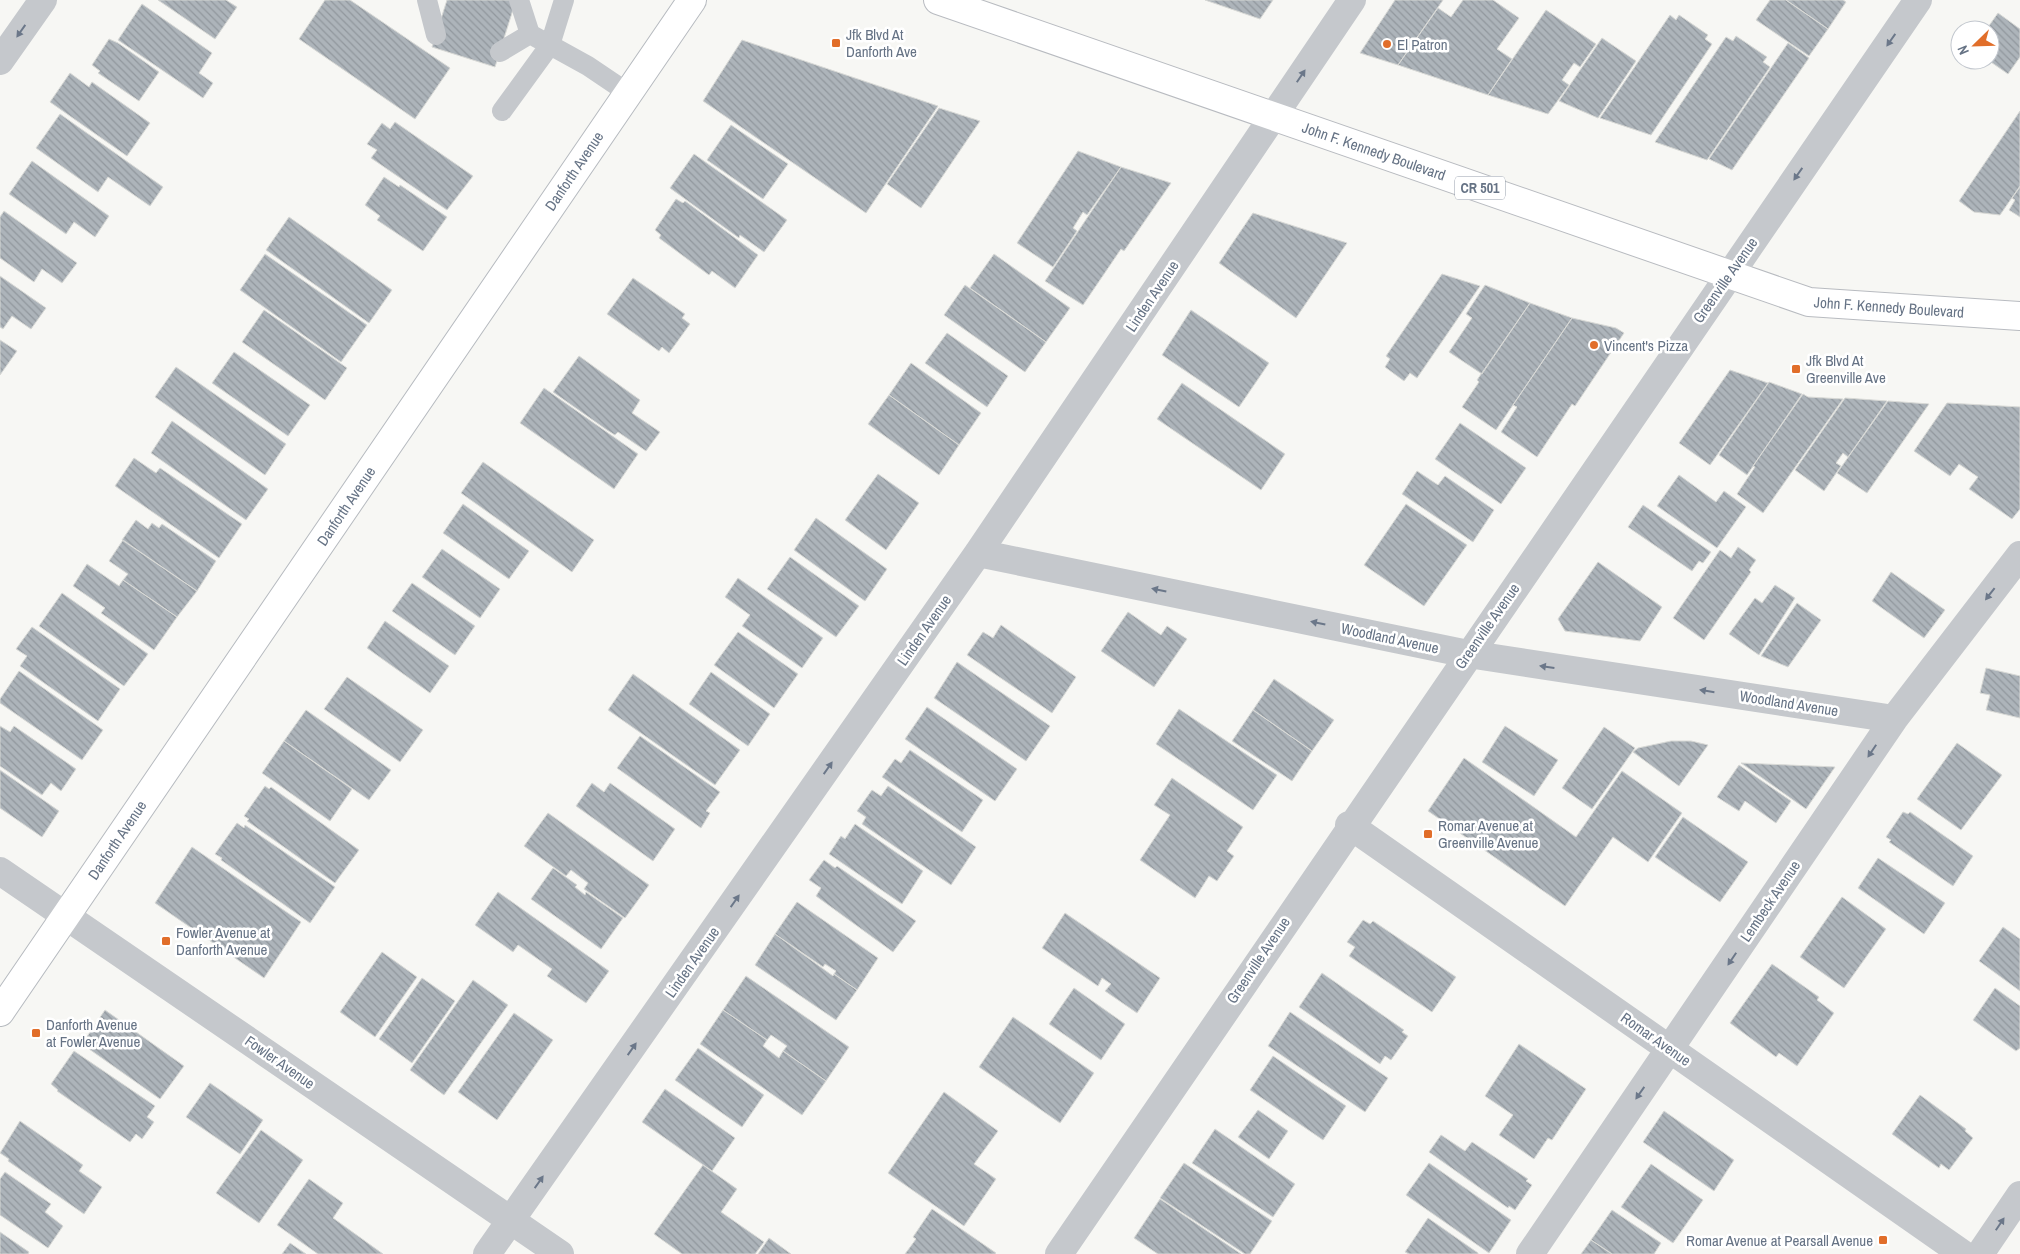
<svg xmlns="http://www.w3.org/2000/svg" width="2020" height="1254" font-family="'Archivo Narrow',sans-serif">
	<defs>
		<pattern id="building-back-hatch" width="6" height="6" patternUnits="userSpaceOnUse" patternTransform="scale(1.25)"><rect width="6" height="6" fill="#adb4ba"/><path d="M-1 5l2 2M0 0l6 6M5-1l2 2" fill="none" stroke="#91979d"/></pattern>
	</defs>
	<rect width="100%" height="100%" fill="#f7f7f4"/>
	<path fill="url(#building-back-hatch)" stroke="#d8d9d6" d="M 158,0 L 226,0 L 237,7 L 215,39 Z
		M 325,0 L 350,0 L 450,68 L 415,119 L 299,39 Z
		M 447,0 L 516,0 L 495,67 L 432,47 Z
		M 1205,0 L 1273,0 L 1260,19 Z
		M 1395,0 L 1443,0 L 1398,65 L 1360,53 Z
		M 1463,0 L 1493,0 L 1519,18 L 1497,49 L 1512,59 L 1488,95 L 1398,65 L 1438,8 L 1451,17 Z
		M 1770,0 L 1786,0 L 1828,29 L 1809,56 L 1756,20 Z
		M 1786,0 L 1843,0 L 1846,2 L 1828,29 Z
		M 142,4 L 212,53 L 199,73 L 213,83 L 203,98 L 118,40 Z
		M 1546,10 L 1596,44 L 1580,67 L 1574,63 L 1562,80 L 1569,85 L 1548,114 L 1488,95 Z
		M 1998,13 L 2020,29 L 2020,57 L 2008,74 L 1988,60 L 1990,60 L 1990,30 L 1986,30 Z
		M 1670,15 L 1676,20 L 1679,15 L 1708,35 L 1705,39 L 1712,44 L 1651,135 L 1600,118 Z
		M 1736,36 L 1767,57 L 1763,62 L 1770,67 L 1707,160 L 1655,142 L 1726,37 L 1733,41 Z
		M 1602,38 L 1636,61 L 1598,118 L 1559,101 Z
		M 109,39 L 118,43 L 159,72 L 139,101 L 98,73 L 100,71 L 92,65 Z
		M 742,40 L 938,106 L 866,213 L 703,101 Z
		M 1788,43 L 1809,58 L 1732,170 L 1709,159 Z
		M 70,73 L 89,87 L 92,82 L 150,123 L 127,156 L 50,102 Z
		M 939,108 L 980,121 L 921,208 L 887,184 Z
		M 2020,111 L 2020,186 L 2000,215 L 1974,212 L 1959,201 Z
		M 60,114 L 163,187 L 150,206 L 108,177 L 98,192 L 36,148 Z
		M 395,122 L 473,176 L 447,210 L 371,158 L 377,150 L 367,144 L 382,123 L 390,129 Z
		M 731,125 L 788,164 L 763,199 L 707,160 Z
		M 1078,151 L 1121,167 L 1087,215 L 1083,212 L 1073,228 L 1077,231 L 1053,267 L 1017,243 Z
		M 694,154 L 787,220 L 764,252 L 740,235 L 739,238 L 670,188 Z
		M 32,161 L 109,216 L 95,237 L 74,222 L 66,234 L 9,194 Z
		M 1121,167 L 1171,183 L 1124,251 L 1121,249 L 1083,305 L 1045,281 Z
		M 384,177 L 399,187 L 400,185 L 447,217 L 423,251 L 377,220 L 380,216 L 365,205 Z
		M 2020,187 L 2020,217 L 2009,210 L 2015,200 L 2012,198 Z
		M 676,199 L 683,203 L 685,201 L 758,255 L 735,288 L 712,271 L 709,275 L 659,238 L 661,235 L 655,230 Z
		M 4,211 L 77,263 L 62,283 L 42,269 L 34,282 L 0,258 L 0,217 Z
		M 1253,213 L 1347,243 L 1296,318 L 1219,263 Z
		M 289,217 L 392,290 L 369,323 L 266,250 Z
		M 265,254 L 367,325 L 341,362 L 240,290 Z
		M 994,254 L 1070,308 L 1046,342 L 970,288 Z
		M 1442,274 L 1480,286 L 1417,378 L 1410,373 L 1404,381 L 1385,367 L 1390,359 L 1386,356 Z
		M 0,276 L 46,308 L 31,329 L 12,316 L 3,329 L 0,327 Z
		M 633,278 L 685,314 L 682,318 L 690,324 L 669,353 L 662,347 L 659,351 L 607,314 Z
		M 965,285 L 1046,342 L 1025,372 L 944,315 Z
		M 1485,285 L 1530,303 L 1482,374 L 1449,352 L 1472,318 L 1466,314 Z
		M 1530,303 L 1572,318 L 1496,430 L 1462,407 L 1479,382 L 1477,380 Z
		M 264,310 L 347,368 L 325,400 L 242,342 Z
		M 1191,310 L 1269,363 L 1239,407 L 1162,355 Z
		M 1572,318 L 1616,328 L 1624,333 L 1575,406 L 1572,404 L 1537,457 L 1501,432 L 1517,407 L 1513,405 Z
		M 947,333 L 1008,376 L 987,407 L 925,363 Z
		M 0,340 L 17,351 L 0,375 Z
		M 234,352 L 310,405 L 288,436 L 212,383 Z
		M 579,356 L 640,400 L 632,413 L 660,432 L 646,451 L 618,432 L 615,435 L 607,430 L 553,392 Z
		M 911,363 L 981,413 L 959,445 L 889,395 Z
		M 176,367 L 286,444 L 265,475 L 155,397 Z
		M 1730,370 L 1768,383 L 1710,465 L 1679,443 Z
		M 1769,382 L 1802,394 L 1747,475 L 1719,455 Z
		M 1182,383 L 1285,454 L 1261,490 L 1157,419 Z
		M 544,388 L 638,454 L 614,489 L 520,423 Z
		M 1803,394 L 1808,397 L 1843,399 L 1763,513 L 1737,494 L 1755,467 L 1753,466 Z
		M 889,395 L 959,445 L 939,475 L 868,424 Z
		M 1845,398 L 1887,401 L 1848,457 L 1843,453 L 1836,463 L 1841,466 L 1824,491 L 1795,470 Z
		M 1888,401 L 1929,404 L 1867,493 L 1837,473 Z
		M 1947,403 L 2020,407 L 2020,509 L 2012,519 L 1969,489 L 1978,477 L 1959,464 L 1950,476 L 1914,451 Z
		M 172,421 L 268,489 L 246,520 L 151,453 Z
		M 1460,423 L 1526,468 L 1501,504 L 1435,459 Z
		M 134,458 L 156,473 L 160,468 L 242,524 L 219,558 L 115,486 Z
		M 483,462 L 594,540 L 572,572 L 461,493 Z
		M 1417,471 L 1438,485 L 1445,476 L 1494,510 L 1473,542 L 1402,494 Z
		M 878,474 L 919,503 L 886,550 L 845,520 Z
		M 1679,475 L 1716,502 L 1724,491 L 1746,507 L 1717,548 L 1657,506 Z
		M 463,504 L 529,551 L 509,579 L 443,533 Z
		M 1406,504 L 1467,545 L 1424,606 L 1364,565 Z
		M 1643,505 L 1711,552 L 1703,563 L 1699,561 L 1692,571 L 1628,527 Z
		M 816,518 L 887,569 L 865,601 L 794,550 Z
		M 136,520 L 148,529 L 152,523 L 159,528 L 162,524 L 216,561 L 197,591 L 122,540 Z
		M 123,540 L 197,591 L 177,617 L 123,580 L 128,574 L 109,561 Z
		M 1738,547 L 1756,560 L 1749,570 L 1751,572 L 1704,640 L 1673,618 L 1720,550 L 1731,558 Z
		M 442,549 L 500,589 L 480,618 L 422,577 Z
		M 790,557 L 859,606 L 836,637 L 767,589 Z
		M 1598,562 L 1662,607 L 1640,641 L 1565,631 L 1558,619 Z
		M 87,564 L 119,586 L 123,580 L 177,617 L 154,650 L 101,613 L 105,608 L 73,586 Z
		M 1891,572 L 1945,610 L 1924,638 L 1872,601 Z
		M 738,578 L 823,638 L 802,668 L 742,626 L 750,615 L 725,597 Z
		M 412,583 L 475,626 L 455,655 L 392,611 Z
		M 1775,585 L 1795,598 L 1759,655 L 1729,634 L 1755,598 L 1762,603 Z
		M 62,593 L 148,654 L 124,686 L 39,626 Z
		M 1797,603 L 1821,620 L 1788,667 L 1761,656 Z
		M 1128,612 L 1161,635 L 1167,626 L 1187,639 L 1154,687 L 1101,651 Z
		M 385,621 L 449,666 L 430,693 L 367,648 Z
		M 1001,625 L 1076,677 L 1052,713 L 967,655 L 983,632 L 993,638 Z
		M 32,627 L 120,689 L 98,721 L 20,666 L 27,656 L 16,649 Z
		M 738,632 L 798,674 L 774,708 L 714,665 Z
		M 957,662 L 1050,726 L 1026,761 L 934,698 Z
		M 1986,668 L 2020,676 L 2020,718 L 1986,710 L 1990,695 L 1980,693 Z
		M 19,671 L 103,730 L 82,760 L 0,703 L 0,699 Z
		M 711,672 L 770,714 L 748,746 L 689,704 Z
		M 633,674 L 740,750 L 715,785 L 608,710 Z
		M 347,677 L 423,730 L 400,762 L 324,709 Z
		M 1274,679 L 1334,720 L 1312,751 L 1253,710 Z
		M 927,707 L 1017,769 L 995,801 L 905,739 Z
		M 1179,709 L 1277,775 L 1253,810 L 1156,744 Z
		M 306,710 L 391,770 L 369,800 L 284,741 Z
		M 1253,710 L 1312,751 L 1292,781 L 1232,741 Z
		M 0,726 L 10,732 L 14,726 L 76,769 L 61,791 L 51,783 L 42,795 L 0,766 Z
		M 1505,726 L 1558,760 L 1534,796 L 1482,762 Z
		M 1604,727 L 1635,748 L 1592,809 L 1562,788 Z
		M 640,736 L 720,792 L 706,811 L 710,813 L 701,828 L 617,768 Z
		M 284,741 L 352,789 L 330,821 L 262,773 Z
		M 1671,741 L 1691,741 L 1708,745 L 1679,786 L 1633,752 L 1638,748 Z
		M 1957,743 L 2002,775 L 1961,830 L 1917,799 Z
		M 910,750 L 983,800 L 962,832 L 882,777 L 895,759 L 901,763 Z
		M 1464,758 L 1576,837 L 1622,771 L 1682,813 L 1648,862 L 1613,837 L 1565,906 L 1428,811 Z
		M 1741,763 L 1835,767 L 1806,809 Z
		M 1739,765 L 1791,801 L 1776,823 L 1745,801 L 1739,811 L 1717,797 Z
		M 0,770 L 59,811 L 42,837 L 0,808 Z
		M 1172,778 L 1243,827 L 1227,851 L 1234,856 L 1217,881 L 1209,876 L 1195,898 L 1140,860 L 1170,815 L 1154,805 Z
		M 592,783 L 604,792 L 610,783 L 675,829 L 653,861 L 576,806 Z
		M 265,786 L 269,789 L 271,787 L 359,850 L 335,883 L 247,821 L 249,819 L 244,816 Z
		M 888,786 L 976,847 L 951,885 L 862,824 L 866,817 L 857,811 L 872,790 L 881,796 Z
		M 1903,812 L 1908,814 L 1910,812 L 1973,856 L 1953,886 L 1889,842 L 1891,840 L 1886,837 Z
		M 548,813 L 649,885 L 625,918 L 584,889 L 588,883 L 571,870 L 566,876 L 524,846 Z
		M 1683,817 L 1748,862 L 1720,902 L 1655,857 Z
		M 237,823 L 244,828 L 245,825 L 335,887 L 310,923 L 221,860 L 222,858 L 215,854 Z
		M 855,824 L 923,871 L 902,904 L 829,854 L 841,836 L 845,839 Z
		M 192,847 L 301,922 L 264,978 L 155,903 Z
		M 1878,858 L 1945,903 L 1924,934 L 1858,888 Z
		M 824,860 L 835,868 L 837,866 L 916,921 L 893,952 L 816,896 L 821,888 L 809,880 Z
		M 553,868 L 577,885 L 575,887 L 585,895 L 586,892 L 623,918 L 601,949 L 531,899 Z
		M 498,892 L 609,971 L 586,1003 L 547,976 L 552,969 L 518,945 L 513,952 L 475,925 Z
		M 1842,897 L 1886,929 L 1844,988 L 1800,957 Z
		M 797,902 L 878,958 L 857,990 L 834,974 L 836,971 L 825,964 L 823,967 L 775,934 Z
		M 1065,913 L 1160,978 L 1137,1013 L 1105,991 L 1111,984 L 1102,978 L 1098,986 L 1042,948 Z
		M 1363,920 L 1370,924 L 1373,921 L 1456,977 L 1432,1012 L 1349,956 L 1355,947 L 1347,942 Z
		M 2003,927 L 2020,939 L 2020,991 L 1979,961 Z
		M 775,934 L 833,976 L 834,974 L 857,990 L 836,1020 L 755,965 Z
		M 382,952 L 417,977 L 375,1037 L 340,1012 Z
		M 1772,964 L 1819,997 L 1817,1000 L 1834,1013 L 1797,1066 L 1779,1053 L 1776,1057 L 1730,1023 Z
		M 1322,973 L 1404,1030 L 1402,1032 L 1408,1036 L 1391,1060 L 1385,1056 L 1380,1064 L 1299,1007 Z
		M 746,976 L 849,1047 L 826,1081 L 783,1051 L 787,1046 L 771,1035 L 767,1040 L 723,1010 Z
		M 422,978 L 455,1001 L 412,1063 L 379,1039 Z
		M 473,980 L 508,1005 L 444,1095 L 410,1070 Z
		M 1074,988 L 1125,1024 L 1101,1060 L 1049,1024 Z
		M 1995,988 L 2020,1006 L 2020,1048 L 2016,1051 L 1973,1020 Z
		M 105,1010 L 184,1066 L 160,1099 L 82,1044 Z
		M 723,1010 L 767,1040 L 763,1046 L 779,1058 L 783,1051 L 826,1081 L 802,1115 L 700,1044 Z
		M 1290,1012 L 1388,1078 L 1365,1112 L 1268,1046 Z
		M 514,1013 L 553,1040 L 497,1120 L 458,1092 Z
		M 1013,1017 L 1094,1073 L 1060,1123 L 979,1067 Z
		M 1519,1044 L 1586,1089 L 1552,1140 L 1548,1138 L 1534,1159 L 1499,1135 L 1513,1115 L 1485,1096 Z
		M 698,1048 L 764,1095 L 742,1127 L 675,1080 Z
		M 74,1051 L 155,1106 L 147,1117 L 154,1122 L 142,1139 L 136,1134 L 130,1142 L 57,1091 L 58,1090 L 51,1084 Z
		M 1273,1056 L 1346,1106 L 1323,1140 L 1250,1090 Z
		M 210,1083 L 263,1120 L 240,1154 L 186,1117 Z
		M 665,1089 L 735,1138 L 712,1171 L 642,1122 Z
		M 944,1092 L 998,1131 L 974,1164 L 996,1179 L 964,1226 L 888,1173 Z
		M 1920,1095 L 1966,1129 L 1965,1131 L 1973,1138 L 1949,1170 L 1941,1164 L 1939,1168 L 1892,1134 Z
		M 1258,1110 L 1288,1131 L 1269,1159 L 1238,1137 Z
		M 1664,1111 L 1734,1160 L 1714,1191 L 1643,1142 Z
		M 20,1121 L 83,1165 L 79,1171 L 102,1187 L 84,1214 L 8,1161 L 9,1159 L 0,1153 Z
		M 1215,1129 L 1295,1184 L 1273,1217 L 1192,1163 Z
		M 261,1130 L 303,1160 L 259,1223 L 216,1193 Z
		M 1441,1135 L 1465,1151 L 1472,1142 L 1528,1179 L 1526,1181 L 1532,1185 L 1515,1210 L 1509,1206 L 1508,1208 L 1429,1152 Z
		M 1184,1163 L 1272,1221 L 1250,1254 L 1245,1254 L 1160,1198 Z
		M 1429,1163 L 1511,1220 L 1489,1253 L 1406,1195 Z
		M 1651,1164 L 1703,1200 L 1673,1243 L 1621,1207 Z
		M 703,1165 L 737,1189 L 721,1212 L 764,1242 L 755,1254 L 682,1254 L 654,1234 Z
		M 5,1172 L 51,1204 L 45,1212 L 63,1226 L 48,1248 L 0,1215 L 0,1179 Z
		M 309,1179 L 343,1203 L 333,1218 L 383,1254 L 318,1254 L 277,1225 Z
		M 1160,1199 L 1241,1254 L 1158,1254 L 1134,1238 Z
		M 932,1209 L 996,1253 L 995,1254 L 905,1254 L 916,1239 L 913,1237 Z
		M 1612,1210 L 1661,1243 L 1654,1254 L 1612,1254 L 1591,1240 Z
		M 1428,1218 L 1478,1253 L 1478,1254 L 1409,1254 L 1405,1252 Z
		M 0,1232 L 29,1252 L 28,1254 L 0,1254 Z
		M 769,1238 L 791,1254 L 758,1254 Z
		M 1591,1240 L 1612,1254 L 1581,1254 Z
		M 290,1243 L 306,1254 L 282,1254 Z"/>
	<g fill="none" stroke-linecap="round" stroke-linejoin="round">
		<g stroke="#b7bbc0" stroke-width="30">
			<path id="secondary" d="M 0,1012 L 692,0"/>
		</g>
		<g stroke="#b8bbc0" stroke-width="30">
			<path id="primary" d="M 938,0 L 1809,302 L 2020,316"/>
		</g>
		<path stroke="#c5c8cc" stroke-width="20" d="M 427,0 L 436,35
			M 530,34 L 588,66 L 628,93
			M 500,52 L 530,34 L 519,0
			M 502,111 L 550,45 L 564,0"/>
		<path stroke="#c5c8cc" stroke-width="28" d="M 0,61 L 43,0
			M 978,553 L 1468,654 L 1894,719
			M 1349,825 L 1963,1254
			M 0,871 L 560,1254
			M 487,1254 L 978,553 L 1352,0
			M 1059,1254 C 1342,834 1630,417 1918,0
			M 1530,1254 L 1894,719 L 2020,555
			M 1980,1254 L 2020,1195"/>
		<use href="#secondary" stroke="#fff" stroke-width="28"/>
		<use href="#primary" stroke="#fff" stroke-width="28"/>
	</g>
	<defs><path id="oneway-solid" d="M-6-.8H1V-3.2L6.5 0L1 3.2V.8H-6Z" transform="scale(1.25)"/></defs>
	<g fill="#6b7789">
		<use href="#oneway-solid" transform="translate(21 31) rotate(125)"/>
		<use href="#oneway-solid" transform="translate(1891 40) rotate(125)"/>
		<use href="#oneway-solid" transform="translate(1301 76) rotate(-56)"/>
		<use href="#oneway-solid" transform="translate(1798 174) rotate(125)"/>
		<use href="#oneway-solid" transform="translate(1159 590) rotate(-168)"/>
		<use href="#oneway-solid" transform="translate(1990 594) rotate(128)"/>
		<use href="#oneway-solid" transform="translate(1318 623) rotate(-168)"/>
		<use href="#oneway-solid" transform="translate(1547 667) rotate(-172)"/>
		<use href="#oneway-solid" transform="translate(1707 691) rotate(-171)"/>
		<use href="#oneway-solid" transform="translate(1872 751) rotate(124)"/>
		<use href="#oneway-solid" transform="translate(828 768) rotate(-55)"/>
		<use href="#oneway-solid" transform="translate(735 901) rotate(-55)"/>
		<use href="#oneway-solid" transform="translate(1732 959) rotate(124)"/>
		<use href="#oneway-solid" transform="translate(632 1049) rotate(-55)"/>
		<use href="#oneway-solid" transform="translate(1640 1093) rotate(125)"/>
		<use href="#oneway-solid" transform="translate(539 1182) rotate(-55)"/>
		<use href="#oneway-solid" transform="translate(2000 1224) rotate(-56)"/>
	</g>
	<g fill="#e16e2a" stroke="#fff" stroke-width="2">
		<rect x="831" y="38" width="10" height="10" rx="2.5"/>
		<circle cx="1387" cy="44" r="5"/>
		<circle cx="1594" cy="345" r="5"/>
		<rect x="1791" y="364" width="10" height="10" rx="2.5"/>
		<rect x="1423" y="829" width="10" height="10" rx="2.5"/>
		<rect x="161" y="936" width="10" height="10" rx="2.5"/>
		<rect x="31" y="1028" width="10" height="10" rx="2.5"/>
		<rect x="1878" y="1235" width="10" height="10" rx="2.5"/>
	</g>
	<g text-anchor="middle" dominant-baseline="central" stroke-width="5" stroke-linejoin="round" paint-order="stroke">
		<rect fill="#fff" stroke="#949daa" stroke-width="1" x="1455" y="176.5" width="50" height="23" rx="4"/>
		<g font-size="14" font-weight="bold" fill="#667385">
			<text x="1480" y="188">CR 501</text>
		</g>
		<g font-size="15" fill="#667385" stroke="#fff" text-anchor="start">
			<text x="846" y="34">Jfk Blvd At<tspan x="846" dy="17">Danforth Ave</tspan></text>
			<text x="1397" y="44">El Patron</text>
			<text x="1604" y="345">Vincent's Pizza</text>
			<text x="1806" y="360">Jfk Blvd At<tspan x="1806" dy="17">Greenville Ave</tspan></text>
			<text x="1438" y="825">Romar Avenue at<tspan x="1438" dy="17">Greenville Avenue</tspan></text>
			<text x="176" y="932">Fowler Avenue at<tspan x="176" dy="17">Danforth Avenue</tspan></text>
			<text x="46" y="1024">Danforth Avenue<tspan x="46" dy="17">at Fowler Avenue</tspan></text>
			<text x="1873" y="1240" text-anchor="end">Romar Avenue at Pearsall Avenue</text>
		</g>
		<g font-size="15" fill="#667385" stroke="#fff">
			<text transform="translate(1374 151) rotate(19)">John F. Kennedy Boulevard</text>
			<text transform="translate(574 171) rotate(-56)">Danforth Avenue</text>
			<text transform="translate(1725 280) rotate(-55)">Greenville Avenue</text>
			<text transform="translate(1152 296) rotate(-56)">Linden Avenue</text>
			<text transform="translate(1889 307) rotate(4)">John F. Kennedy Boulevard</text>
			<text transform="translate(346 506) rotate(-56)">Danforth Avenue</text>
			<text transform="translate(1487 626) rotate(-55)">Greenville Avenue</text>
			<text transform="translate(924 630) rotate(-55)">Linden Avenue</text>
			<text transform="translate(1390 638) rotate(12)">Woodland Avenue</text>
			<text transform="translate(1789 703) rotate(9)">Woodland Avenue</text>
			<text transform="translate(117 840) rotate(-56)">Danforth Avenue</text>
			<text transform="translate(1770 901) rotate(-56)">Lembeck Avenue</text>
			<text transform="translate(1258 960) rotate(-56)">Greenville Avenue</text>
			<text transform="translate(692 962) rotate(-55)">Linden Avenue</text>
			<text transform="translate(1656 1039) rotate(35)">Romar Avenue</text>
			<text transform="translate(280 1062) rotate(35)">Fowler Avenue</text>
		</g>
	</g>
	<g transform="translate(1975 45) rotate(247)"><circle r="24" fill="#ffffff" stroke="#c2c7ce"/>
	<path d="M0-4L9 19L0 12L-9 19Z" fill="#e16e2a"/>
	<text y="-8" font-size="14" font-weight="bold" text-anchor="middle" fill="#667385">N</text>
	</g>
</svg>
